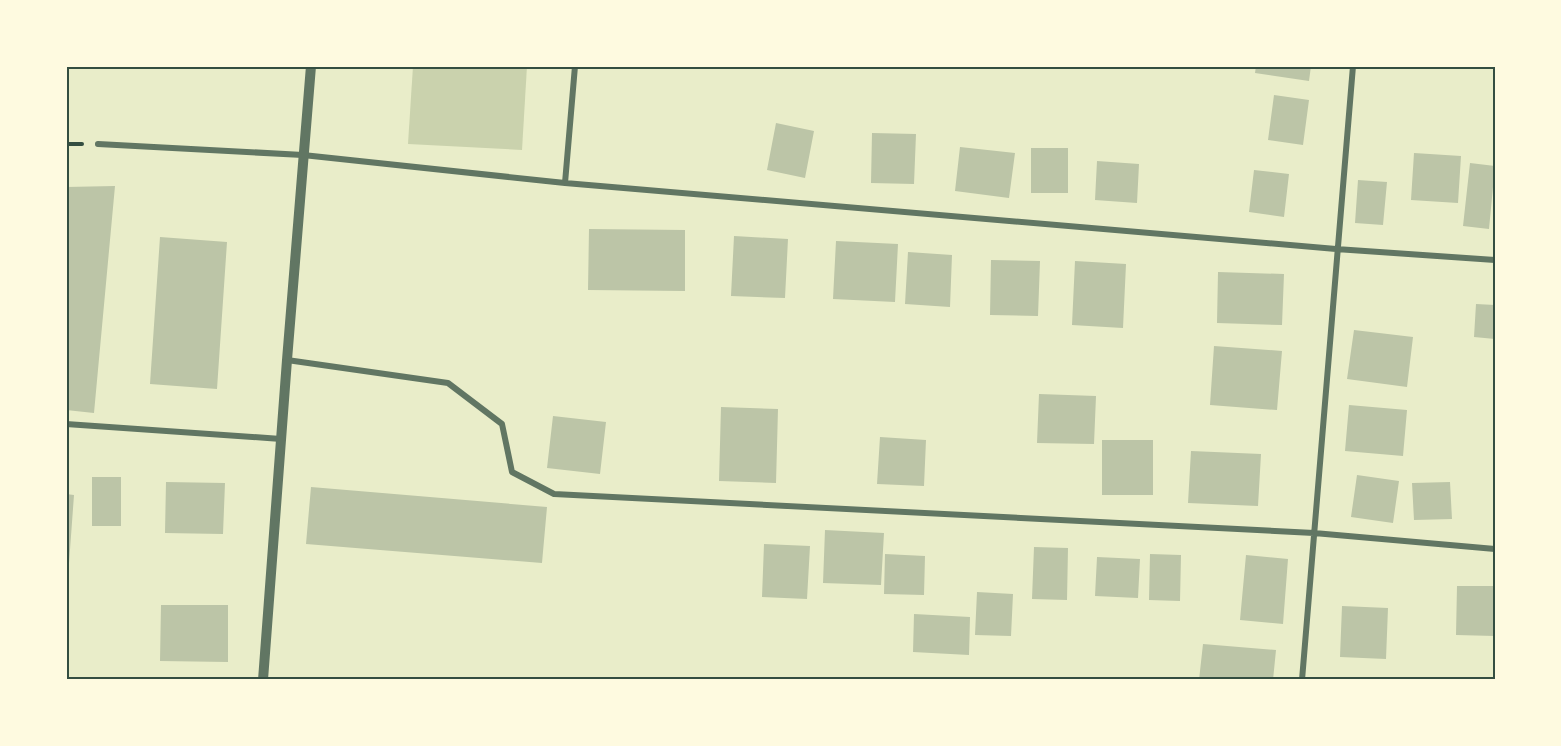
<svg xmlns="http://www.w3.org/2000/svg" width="1561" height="746" font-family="Merriweather,serif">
	<rect width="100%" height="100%" fill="#e9edc9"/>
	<path fill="#cad2ad" d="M 413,66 L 527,66 L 522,150 L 408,144 Z"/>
	<path fill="#bcc5a7" d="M 1256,66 L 1311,66 L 1309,81 L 1255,73 Z
		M 1274,95 L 1309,100 L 1303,145 L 1268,140 Z
		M 776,123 L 814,131 L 805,178 L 767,170 Z
		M 872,133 L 916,134 L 914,184 L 871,183 Z
		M 960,147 L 1015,153 L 1009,198 L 955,191 Z
		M 1031,148 L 1068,148 L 1068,193 L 1031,193 Z
		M 1414,153 L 1461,156 L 1458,203 L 1411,200 Z
		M 1097,161 L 1139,164 L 1137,203 L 1095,200 Z
		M 1470,163 L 1495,166 L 1489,229 L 1463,226 Z
		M 1254,170 L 1289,174 L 1284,217 L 1249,212 Z
		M 1358,180 L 1387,182 L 1383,225 L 1355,223 Z
		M 115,186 L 94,413 L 66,410 L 66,187 Z
		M 589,229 L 685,230 L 685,291 L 588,290 Z
		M 734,236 L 788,239 L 785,298 L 731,296 Z
		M 160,237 L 227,242 L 217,389 L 150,384 Z
		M 836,241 L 898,244 L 895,302 L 833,299 Z
		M 908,252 L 952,255 L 950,307 L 905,304 Z
		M 991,260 L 1040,261 L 1038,316 L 990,315 Z
		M 1075,261 L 1126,264 L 1123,328 L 1072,325 Z
		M 1218,272 L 1284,274 L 1282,325 L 1217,323 Z
		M 1476,304 L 1495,305 L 1495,339 L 1474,337 Z
		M 1354,330 L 1413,337 L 1407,387 L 1347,379 Z
		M 1214,346 L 1282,351 L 1277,410 L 1210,405 Z
		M 1039,394 L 1096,396 L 1094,444 L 1037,443 Z
		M 1349,405 L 1407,410 L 1403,456 L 1345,451 Z
		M 721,407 L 778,409 L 776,483 L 719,481 Z
		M 553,416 L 606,422 L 600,474 L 547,468 Z
		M 880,437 L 926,440 L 924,486 L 877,484 Z
		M 1102,440 L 1153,440 L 1153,495 L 1102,495 Z
		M 1191,451 L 1261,454 L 1258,506 L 1188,503 Z
		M 1357,475 L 1399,481 L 1393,523 L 1351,517 Z
		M 92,477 L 121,477 L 121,526 L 92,526 Z
		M 166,482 L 225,483 L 223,534 L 165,533 Z
		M 1450,482 L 1452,519 L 1414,520 L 1412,483 Z
		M 311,487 L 547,507 L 542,563 L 306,544 Z
		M 66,494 L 74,495 L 68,577 L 66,576 Z
		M 825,530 L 884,533 L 881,585 L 823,583 Z
		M 764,544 L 810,546 L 807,599 L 762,597 Z
		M 1034,547 L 1068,548 L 1067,600 L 1032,599 Z
		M 885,554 L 925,556 L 924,595 L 884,594 Z
		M 1150,554 L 1181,555 L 1180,601 L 1149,600 Z
		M 1246,555 L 1288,559 L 1283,624 L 1240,620 Z
		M 1097,557 L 1140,559 L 1138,598 L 1095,596 Z
		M 1457,586 L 1495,586 L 1495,636 L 1456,635 Z
		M 977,592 L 1013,594 L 1011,636 L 975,635 Z
		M 161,605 L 228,605 L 228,662 L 160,661 Z
		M 1342,606 L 1388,608 L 1386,659 L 1340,657 Z
		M 914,614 L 970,617 L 969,655 L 913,652 Z
		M 1203,644 L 1276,650 L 1273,680 L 1199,680 Z"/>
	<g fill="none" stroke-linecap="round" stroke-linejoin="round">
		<path stroke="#344e41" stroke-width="4" d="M 66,144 L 82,144"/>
		<path stroke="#617663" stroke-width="6" d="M 98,144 L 303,155 L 565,183 L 1336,249 L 1495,260
			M 565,183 L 575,66
			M 287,360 L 448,383 L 502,424 L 512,472 L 554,494 L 1314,533 L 1495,549
			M 66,424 L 281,439
			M 1302,680 L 1353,66"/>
		<path stroke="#617663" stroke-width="10" d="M 263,680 L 287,360 L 311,66"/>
	</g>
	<rect width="1561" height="746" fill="none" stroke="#fefae0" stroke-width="135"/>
	<rect x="68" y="68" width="1426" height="610" fill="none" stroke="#344e41" stroke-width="2"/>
</svg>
